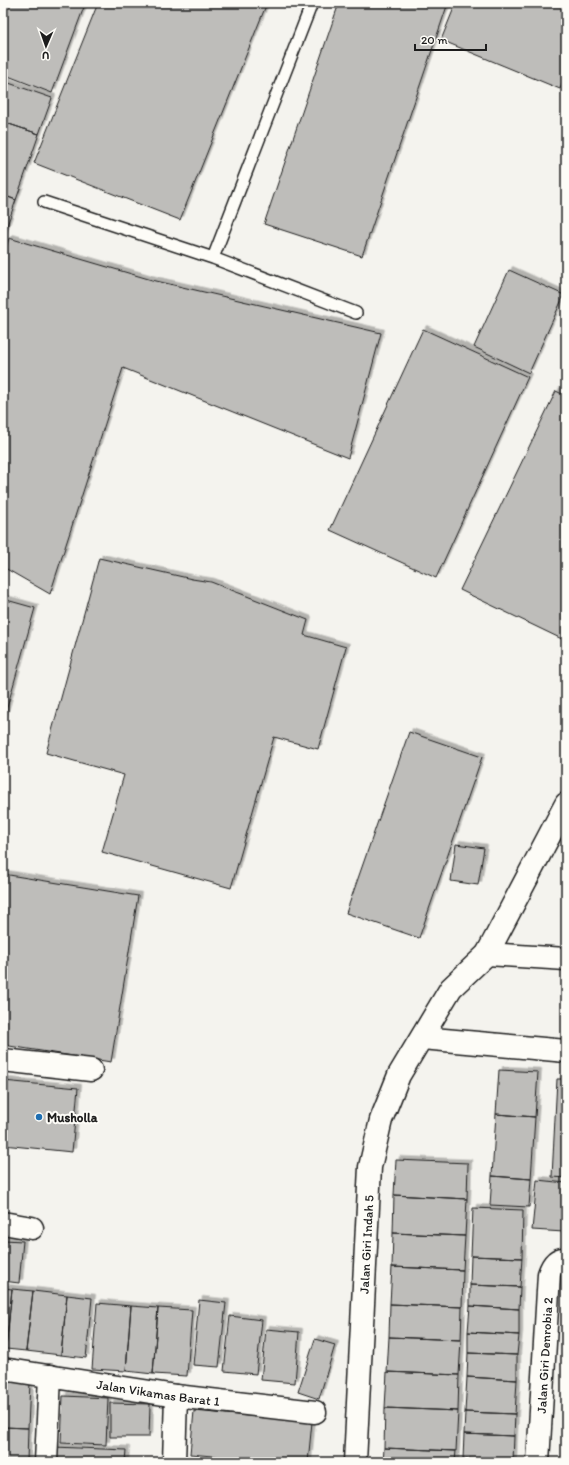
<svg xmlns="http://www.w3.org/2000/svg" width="569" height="1465" font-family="Itim,sans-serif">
	<defs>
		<filter id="shadow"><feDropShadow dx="3.5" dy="-3.5" stdDeviation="0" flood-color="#0004"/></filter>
	</defs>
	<rect width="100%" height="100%" fill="#f4f3ee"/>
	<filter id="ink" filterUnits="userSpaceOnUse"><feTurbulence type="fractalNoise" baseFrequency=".025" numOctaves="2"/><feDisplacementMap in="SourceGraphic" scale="8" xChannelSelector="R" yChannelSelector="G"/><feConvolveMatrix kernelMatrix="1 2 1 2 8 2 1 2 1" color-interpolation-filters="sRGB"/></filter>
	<g filter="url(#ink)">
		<path fill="#bebdba" stroke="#1c1c1c" filter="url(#shadow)" d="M 3,3 L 74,3 L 84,7 L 52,93 L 3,74 Z
			M 98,3 L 267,3 L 180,220 L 34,163 Z
			M 339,3 L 448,3 L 362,256 L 264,224 Z
			M 456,3 L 566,3 L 566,75 L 560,89 L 441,40 Z
			M 3,81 L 52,98 L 39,134 L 3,122 Z
			M 3,122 L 39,134 L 16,200 L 3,195 Z
			M 3,195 L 16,200 L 3,237 Z
			M 9,238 L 152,280 L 381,333 L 348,458 L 123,368 L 50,594 L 3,567 L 3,258 Z
			M 509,270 L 564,295 L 529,373 L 474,347 Z
			M 423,329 L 528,377 L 436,578 L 330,530 Z
			M 556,391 L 566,396 L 566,641 L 460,590 Z
			M 99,558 L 192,579 L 211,582 L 308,620 L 304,635 L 346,647 L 318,749 L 274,737 L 231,888 L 102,852 L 124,775 L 46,753 Z
			M 3,599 L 35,608 L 3,722 Z
			M 409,732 L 482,757 L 419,938 L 346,913 Z
			M 456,844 L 484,848 L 478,885 L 451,881 Z
			M 3,874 L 138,896 L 111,1062 L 3,1045 Z
			M 499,1070 L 538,1072 L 535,1117 L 496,1114 Z
			M 557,1079 L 566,1079 L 566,1178 L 552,1177 Z
			M 3,1081 L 78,1088 L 72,1152 L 3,1145 Z
			M 496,1114 L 535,1117 L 531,1179 L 492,1176 Z
			M 396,1160 L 468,1163 L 467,1199 L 394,1195 Z
			M 492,1176 L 531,1179 L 529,1207 L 490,1205 Z
			M 537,1180 L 566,1183 L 564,1232 L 532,1230 Z
			M 394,1195 L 467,1199 L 465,1236 L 393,1233 Z
			M 473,1208 L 523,1210 L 522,1258 L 471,1256 Z
			M 393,1233 L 465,1236 L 463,1270 L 392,1267 Z
			M 3,1240 L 23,1241 L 19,1283 L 3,1281 Z
			M 471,1256 L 522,1258 L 520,1287 L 470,1285 Z
			M 392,1267 L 463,1270 L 462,1307 L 390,1304 Z
			M 470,1285 L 520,1287 L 519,1309 L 470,1306 Z
			M 3,1288 L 12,1289 L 6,1349 L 3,1349 Z
			M 12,1289 L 33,1291 L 26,1351 L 6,1349 Z
			M 33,1291 L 67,1295 L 61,1355 L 26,1351 Z
			M 67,1295 L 92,1298 L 86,1358 L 61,1355 Z
			M 199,1300 L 226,1303 L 219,1367 L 193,1365 Z
			M 97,1303 L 131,1306 L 126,1371 L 92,1369 Z
			M 390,1304 L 462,1307 L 461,1340 L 389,1337 Z
			M 131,1306 L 158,1308 L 153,1374 L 126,1371 Z
			M 470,1306 L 519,1309 L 519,1335 L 468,1332 Z
			M 158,1308 L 192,1310 L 187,1376 L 153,1374 Z
			M 230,1316 L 262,1320 L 256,1374 L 224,1371 Z
			M 266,1329 L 299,1332 L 295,1383 L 261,1380 Z
			M 468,1332 L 519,1335 L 517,1355 L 468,1353 Z
			M 389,1337 L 461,1340 L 459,1375 L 387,1372 Z
			M 315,1339 L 335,1345 L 319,1399 L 298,1392 Z
			M 468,1353 L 517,1355 L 517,1380 L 467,1377 Z
			M 387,1372 L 459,1375 L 458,1411 L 385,1408 Z
			M 467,1377 L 517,1380 L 515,1414 L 465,1412 Z
			M 3,1382 L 30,1382 L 28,1428 L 3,1427 Z
			M 63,1396 L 108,1398 L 106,1445 L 61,1443 Z
			M 110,1403 L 150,1404 L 149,1437 L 110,1437 Z
			M 385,1408 L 458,1411 L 456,1451 L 384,1448 Z
			M 194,1411 L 312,1422 L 308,1462 L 278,1462 L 190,1454 Z
			M 465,1412 L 515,1414 L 514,1436 L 464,1434 Z
			M 3,1427 L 28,1428 L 27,1462 L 3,1462 Z
			M 464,1434 L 514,1436 L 513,1461 L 463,1459 Z
			M 54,1447 L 126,1450 L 125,1462 L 53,1462 Z
			M 384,1448 L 456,1451 L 455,1462 L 383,1462 Z
			M 463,1459 L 513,1461 L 513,1462 L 463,1462 Z"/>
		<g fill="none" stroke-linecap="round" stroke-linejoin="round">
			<g stroke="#1c1c1c" stroke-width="14">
				<path id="service" d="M 44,202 L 213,258 L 356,313
					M 213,258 L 312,3"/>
			</g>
			<g stroke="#1c1c1c" stroke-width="25">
				<g id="minor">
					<path d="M 487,954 L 566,959"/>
					<path d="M 422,1038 L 566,1051"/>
					<path d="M 3,1060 L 91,1070"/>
					<path d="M 3,1223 L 32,1228"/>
					<path id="s1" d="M 3,1369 L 176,1396 L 315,1412"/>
					<path d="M 46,1462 L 50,1376"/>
					<path d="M 174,1462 L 176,1396"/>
					<path id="s2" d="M 355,1462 L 370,1167 L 381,1120 L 399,1075 L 451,988 L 487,954 L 566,804"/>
					<path id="s3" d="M 538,1462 L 549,1274 C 552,1265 556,1258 566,1259"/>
				</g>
			</g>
			<use href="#service" stroke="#fdfcf7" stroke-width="11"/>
			<use href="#minor" stroke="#fdfcf7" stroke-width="22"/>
		</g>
	</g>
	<circle fill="#1f6fb2" stroke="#fdfcf7" stroke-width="1.5" cx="39" cy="1117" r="4"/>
	<g text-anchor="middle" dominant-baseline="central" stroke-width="4" stroke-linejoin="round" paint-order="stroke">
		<g font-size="13" font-weight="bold" fill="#1c1c1c" stroke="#fdfcf7" text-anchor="start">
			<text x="47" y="1117">Musholla</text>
		</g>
		<g font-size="13" fill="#1c1c1c" stroke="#fdfcf7">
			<text stroke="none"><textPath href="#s2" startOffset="218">Jalan Giri Indah 5</textPath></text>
			<text stroke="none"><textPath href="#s3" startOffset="107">Jalan Giri Denrobia 2</textPath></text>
			<text stroke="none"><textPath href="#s1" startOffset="157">Jalan Vikamas Barat 1</textPath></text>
		</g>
	</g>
	<rect width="569" height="1465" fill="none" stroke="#fdfcf7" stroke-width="16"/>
	<rect x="8" y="8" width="553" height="1449" fill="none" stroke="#1c1c1c" stroke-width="1.5" filter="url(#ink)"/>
	<g transform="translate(46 46) rotate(182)" stroke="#fdfcf7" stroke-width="3" paint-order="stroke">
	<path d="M0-3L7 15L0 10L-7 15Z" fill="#1c1c1c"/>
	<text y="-6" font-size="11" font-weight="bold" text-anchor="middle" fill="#1c1c1c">U</text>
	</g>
	<path d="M415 44v6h71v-6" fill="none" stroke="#1c1c1c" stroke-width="2"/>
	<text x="421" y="44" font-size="12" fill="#1c1c1c" stroke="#fdfcf7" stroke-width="3" paint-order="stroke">20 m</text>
</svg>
